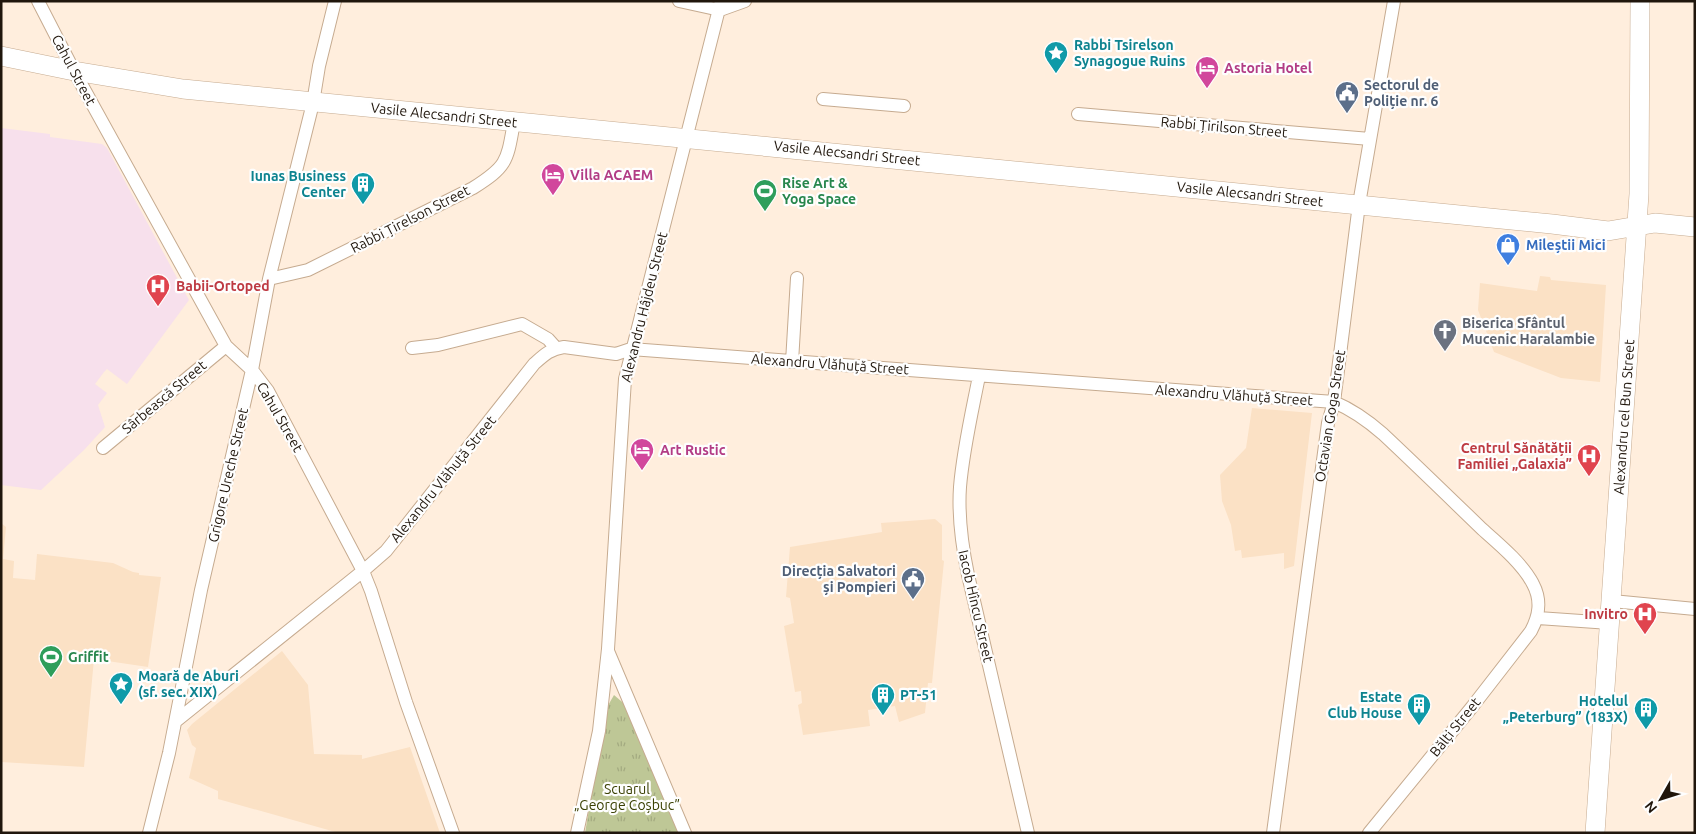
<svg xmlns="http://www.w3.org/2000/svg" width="1696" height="834" font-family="Ubuntu,sans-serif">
	<defs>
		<pattern id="park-tufts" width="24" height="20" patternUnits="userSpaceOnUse" patternTransform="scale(1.25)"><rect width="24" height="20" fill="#bec796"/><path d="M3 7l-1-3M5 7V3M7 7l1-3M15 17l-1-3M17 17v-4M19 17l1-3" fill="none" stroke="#a3aa80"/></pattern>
	</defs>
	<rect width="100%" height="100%" fill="#fed"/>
	<path fill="#fbe1c5" d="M 1540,276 L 1550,277 L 1551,280 L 1606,285 L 1600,382 L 1561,378 L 1494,352 L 1478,310 L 1480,283 L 1537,291 Z
		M 1252,408 L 1312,413 L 1294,566 L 1284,569 L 1284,553 L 1242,558 L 1241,550 L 1235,551 L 1231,525 L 1222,501 L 1220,475 L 1246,448 Z
		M 935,519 L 942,525 L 942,560 L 944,561 L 932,683 L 928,683 L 925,713 L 899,722 L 895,706 L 868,710 L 870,726 L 803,735 L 798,705 L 802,703 L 801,691 L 795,692 L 784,626 L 794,623 L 790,598 L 786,597 L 790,547 L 882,532 L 881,523 Z
		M 1,523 L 6,527 L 3,559 L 14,561 L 13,578 L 35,580 L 37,554 L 113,563 L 133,572 L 139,573 L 139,575 L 161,577 L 148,667 L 94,659 L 84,767 L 1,762 Z
		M 282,651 L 308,685 L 314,754 L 362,755 L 362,759 L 410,747 L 440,833 L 339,833 L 218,799 L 218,791 L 189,778 L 196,748 L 192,745 L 187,730 L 192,724 Z"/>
	<path fill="#f7e0ec" d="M 1,128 L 50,134 L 50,137 L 102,144 L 107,148 L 189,300 L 127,384 L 107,369 L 104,372 L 95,384 L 107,393 L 98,405 L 105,427 L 84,450 L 41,490 L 1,485 Z"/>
	<path fill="url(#park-tufts)" d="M 614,695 L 628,707 L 680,833 L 585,833 L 606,709 Z"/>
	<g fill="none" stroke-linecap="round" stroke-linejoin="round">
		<g stroke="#c6ab90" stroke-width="14">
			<path id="street" d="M 38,1 L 74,71 L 226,346 L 252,370 L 268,391 L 363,571 L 371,591 L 406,702 L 453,833
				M 679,1 L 720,10 L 745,1
				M 823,99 L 904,106
				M 1078,114 L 1370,139
				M 269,279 L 308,270 L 473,188 C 508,166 507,161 514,122
				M 412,348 L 438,345 L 522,324 L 548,339 L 556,348
				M 792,362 L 797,278
				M 979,376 C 972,412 963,450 960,487 C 958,516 962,546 968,575 L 1028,833
				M 103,448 L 226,346
				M 1612,601 L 1695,609
				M 1538,618 L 1610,623
				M 608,651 L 685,833
				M 176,721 L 363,571 L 386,551 L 534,364 C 544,355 550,349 564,347 L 616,354 L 631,349 L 1334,402 C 1353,410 1367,420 1383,434 C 1416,465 1449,497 1482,529 C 1499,544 1523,564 1533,584 C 1542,601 1539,616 1531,631 L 1472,707 L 1369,833
				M 149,833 L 169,753 L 201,590 L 252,370 L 269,279 L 313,103 L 319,66 L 335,1
				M 577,833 L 599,731 L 608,649 L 625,379 L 721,1
				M 1273,833 L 1328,423 L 1334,402 L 1359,204 L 1394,1"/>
		</g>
		<g stroke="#c6ab90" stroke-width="20">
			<path id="secondary" d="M 1,56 L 74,71 L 183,89 L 1552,224 L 1608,231 L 1655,223 L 1695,227
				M 1595,833 L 1639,194 L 1640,1"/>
		</g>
		<use href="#street" stroke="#fff" stroke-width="12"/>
		<use href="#secondary" stroke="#fff" stroke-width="19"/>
	</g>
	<defs>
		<g id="sight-pin" transform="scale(1.25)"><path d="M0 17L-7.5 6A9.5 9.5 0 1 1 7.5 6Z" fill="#0f9aa8" stroke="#fefefe"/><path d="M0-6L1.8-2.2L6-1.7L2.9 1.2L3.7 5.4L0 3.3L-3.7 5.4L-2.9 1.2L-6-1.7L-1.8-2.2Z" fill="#fff"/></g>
		<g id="hotel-pin" transform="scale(1.25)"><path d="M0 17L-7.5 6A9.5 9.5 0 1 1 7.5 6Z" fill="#d1479c" stroke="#fefefe"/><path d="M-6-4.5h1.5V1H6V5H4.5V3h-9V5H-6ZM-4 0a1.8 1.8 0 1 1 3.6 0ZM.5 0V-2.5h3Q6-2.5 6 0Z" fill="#fff"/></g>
		<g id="civic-pin" transform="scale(1.25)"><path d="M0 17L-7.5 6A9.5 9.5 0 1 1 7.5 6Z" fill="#5c6f8a" stroke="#fefefe"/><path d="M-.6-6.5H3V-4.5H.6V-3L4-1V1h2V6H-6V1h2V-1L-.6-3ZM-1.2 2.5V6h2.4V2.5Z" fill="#fff"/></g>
		<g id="building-pin" transform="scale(1.25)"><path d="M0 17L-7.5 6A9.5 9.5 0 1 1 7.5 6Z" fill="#0f9aa8" stroke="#fefefe"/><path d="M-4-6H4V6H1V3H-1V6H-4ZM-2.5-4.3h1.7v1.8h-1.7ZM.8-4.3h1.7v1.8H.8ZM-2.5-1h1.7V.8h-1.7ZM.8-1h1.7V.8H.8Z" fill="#fff"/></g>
		<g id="stadium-pin" transform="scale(1.25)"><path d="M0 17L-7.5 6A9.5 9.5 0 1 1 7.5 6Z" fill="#2e9e5b" stroke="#fefefe"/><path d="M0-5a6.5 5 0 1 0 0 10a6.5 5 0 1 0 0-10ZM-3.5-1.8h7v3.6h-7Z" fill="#fff"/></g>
		<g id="shop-pin" transform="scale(1.25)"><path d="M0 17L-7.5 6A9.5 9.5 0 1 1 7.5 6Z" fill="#3f7fe0" stroke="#fefefe"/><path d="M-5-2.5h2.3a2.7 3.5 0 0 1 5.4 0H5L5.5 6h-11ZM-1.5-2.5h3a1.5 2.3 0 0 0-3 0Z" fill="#fff"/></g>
		<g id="hospital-pin" transform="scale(1.25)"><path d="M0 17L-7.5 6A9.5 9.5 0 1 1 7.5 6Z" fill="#e0444e" stroke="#fefefe"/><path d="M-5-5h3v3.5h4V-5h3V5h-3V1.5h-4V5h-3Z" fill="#fff"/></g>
		<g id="church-pin" transform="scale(1.25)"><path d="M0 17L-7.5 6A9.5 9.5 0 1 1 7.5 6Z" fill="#6b7280" stroke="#fefefe"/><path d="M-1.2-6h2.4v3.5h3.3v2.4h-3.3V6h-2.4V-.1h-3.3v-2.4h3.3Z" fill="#fff"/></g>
	</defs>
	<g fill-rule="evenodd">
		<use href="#sight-pin" x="1056" y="53"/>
		<use href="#hotel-pin" x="1207" y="68"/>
		<use href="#civic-pin" x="1347" y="93"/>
		<use href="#hotel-pin" x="553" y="175"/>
		<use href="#building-pin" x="363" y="184"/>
		<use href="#stadium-pin" x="765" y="191"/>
		<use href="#shop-pin" x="1508" y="245"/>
		<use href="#hospital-pin" x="158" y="286"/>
		<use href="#church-pin" x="1445" y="331"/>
		<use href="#hotel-pin" x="642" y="450"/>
		<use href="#hospital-pin" x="1589" y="456"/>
		<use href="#civic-pin" x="913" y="579"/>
		<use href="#hospital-pin" x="1645" y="614"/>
		<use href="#stadium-pin" x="51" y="657"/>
		<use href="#sight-pin" x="121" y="684"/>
		<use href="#building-pin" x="883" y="695"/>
		<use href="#building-pin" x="1419" y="705"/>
		<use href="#building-pin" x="1646" y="709"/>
	</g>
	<g text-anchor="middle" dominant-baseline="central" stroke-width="4.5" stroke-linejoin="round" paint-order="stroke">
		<g font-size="14" font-weight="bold" fill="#0d838f" stroke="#fefefe" text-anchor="start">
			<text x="1074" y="45">Rabbi Tsirelson<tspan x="1074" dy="16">Synagogue Ruins</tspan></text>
			<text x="346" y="176" text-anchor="end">Iunas Business<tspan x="346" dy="16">Center</tspan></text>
			<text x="138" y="676">Moară de Aburi<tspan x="138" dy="16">(sf. sec. XIX)</tspan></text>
			<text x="900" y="695">PT-51</text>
			<text x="1402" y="697" text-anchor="end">Estate<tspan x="1402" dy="16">Club House</tspan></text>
			<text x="1628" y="701" text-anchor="end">Hotelul<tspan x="1628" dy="16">„Peterburg” (183X)</tspan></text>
		</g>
		<g font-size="14" font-weight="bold" fill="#b23c85" stroke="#fefefe" text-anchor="start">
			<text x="1224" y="68">Astoria Hotel</text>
			<text x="570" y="175">Villa ACAEM</text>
			<text x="660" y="450">Art Rustic</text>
		</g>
		<g font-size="14" fill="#20160c" stroke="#fefefe">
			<text transform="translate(74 70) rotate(62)">Cahul Street</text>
			<text transform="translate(444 115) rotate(6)">Vasile Alecsandri Street</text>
			<text transform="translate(1224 127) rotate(5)">Rabbi Țirilson Street</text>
			<text transform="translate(847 153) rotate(6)">Vasile Alecsandri Street</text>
			<text transform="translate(1250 194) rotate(6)">Vasile Alecsandri Street</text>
			<text transform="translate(410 219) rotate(-27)">Rabbi Țirelson Street</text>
			<text transform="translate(644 307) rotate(-76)">Alexandru Hâjdeu Street</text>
			<text transform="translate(830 364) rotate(4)">Alexandru Vlăhuță Street</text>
			<text transform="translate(1234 395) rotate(4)">Alexandru Vlăhuță Street</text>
			<text transform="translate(164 397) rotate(-40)">Sârbească Street</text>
			<text transform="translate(1330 416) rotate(-81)">Octavian Goga Street</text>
			<text transform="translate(280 417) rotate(60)">Cahul Street</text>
			<text transform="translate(1624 417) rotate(-86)">Alexandru cel Bun Street</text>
			<text transform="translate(228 475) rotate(-77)">Grigore Ureche Street</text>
			<text transform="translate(443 479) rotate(-51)">Alexandru Vlăhuță Street</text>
			<text transform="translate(976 606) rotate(77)">Iacob Hîncu Street</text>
			<text transform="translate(1455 727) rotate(-51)">Bălți Street</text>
		</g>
		<g font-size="14" font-weight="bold" fill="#4e5e75" stroke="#fefefe" text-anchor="start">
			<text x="1364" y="85">Sectorul de<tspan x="1364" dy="16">Poliție nr. 6</tspan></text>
			<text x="896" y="571" text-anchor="end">Direcția Salvatori<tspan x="896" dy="16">și Pompieri</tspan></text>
		</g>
		<g font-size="14" font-weight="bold" fill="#27864d" stroke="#fefefe" text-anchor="start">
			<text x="782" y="183">Rise Art &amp;<tspan x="782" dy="16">Yoga Space</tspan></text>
			<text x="68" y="657">Griffit</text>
		</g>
		<g font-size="14" font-weight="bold" fill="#366cbe" stroke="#fefefe" text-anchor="start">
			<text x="1526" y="245">Mileștii Mici</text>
		</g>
		<g font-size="14" font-weight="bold" fill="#be3a42" stroke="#fefefe" text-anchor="end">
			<text x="176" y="286" text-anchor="start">Babii-Ortoped</text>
			<text x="1572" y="448">Centrul Sănătății<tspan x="1572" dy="16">Familiei „Galaxia”</tspan></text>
			<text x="1628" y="614">Invitro</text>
		</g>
		<g font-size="14" font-weight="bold" fill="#5b616d" stroke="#fefefe" text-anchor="start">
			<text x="1462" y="323">Biserica Sfântul<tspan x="1462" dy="16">Mucenic Haralambie</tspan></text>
		</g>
		<g font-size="14" fill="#3a4003" stroke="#fefefe">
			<text x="627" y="789">Scuarul<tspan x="627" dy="16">„George Coșbuc”</tspan></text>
		</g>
	</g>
	<rect width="1696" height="834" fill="none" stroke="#20160c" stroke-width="5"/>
	<g transform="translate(1661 799) rotate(231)" stroke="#fefefe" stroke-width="4" paint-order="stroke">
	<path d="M0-4L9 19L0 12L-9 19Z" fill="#20160c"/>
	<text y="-8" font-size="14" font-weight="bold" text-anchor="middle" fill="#20160c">N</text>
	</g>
</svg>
